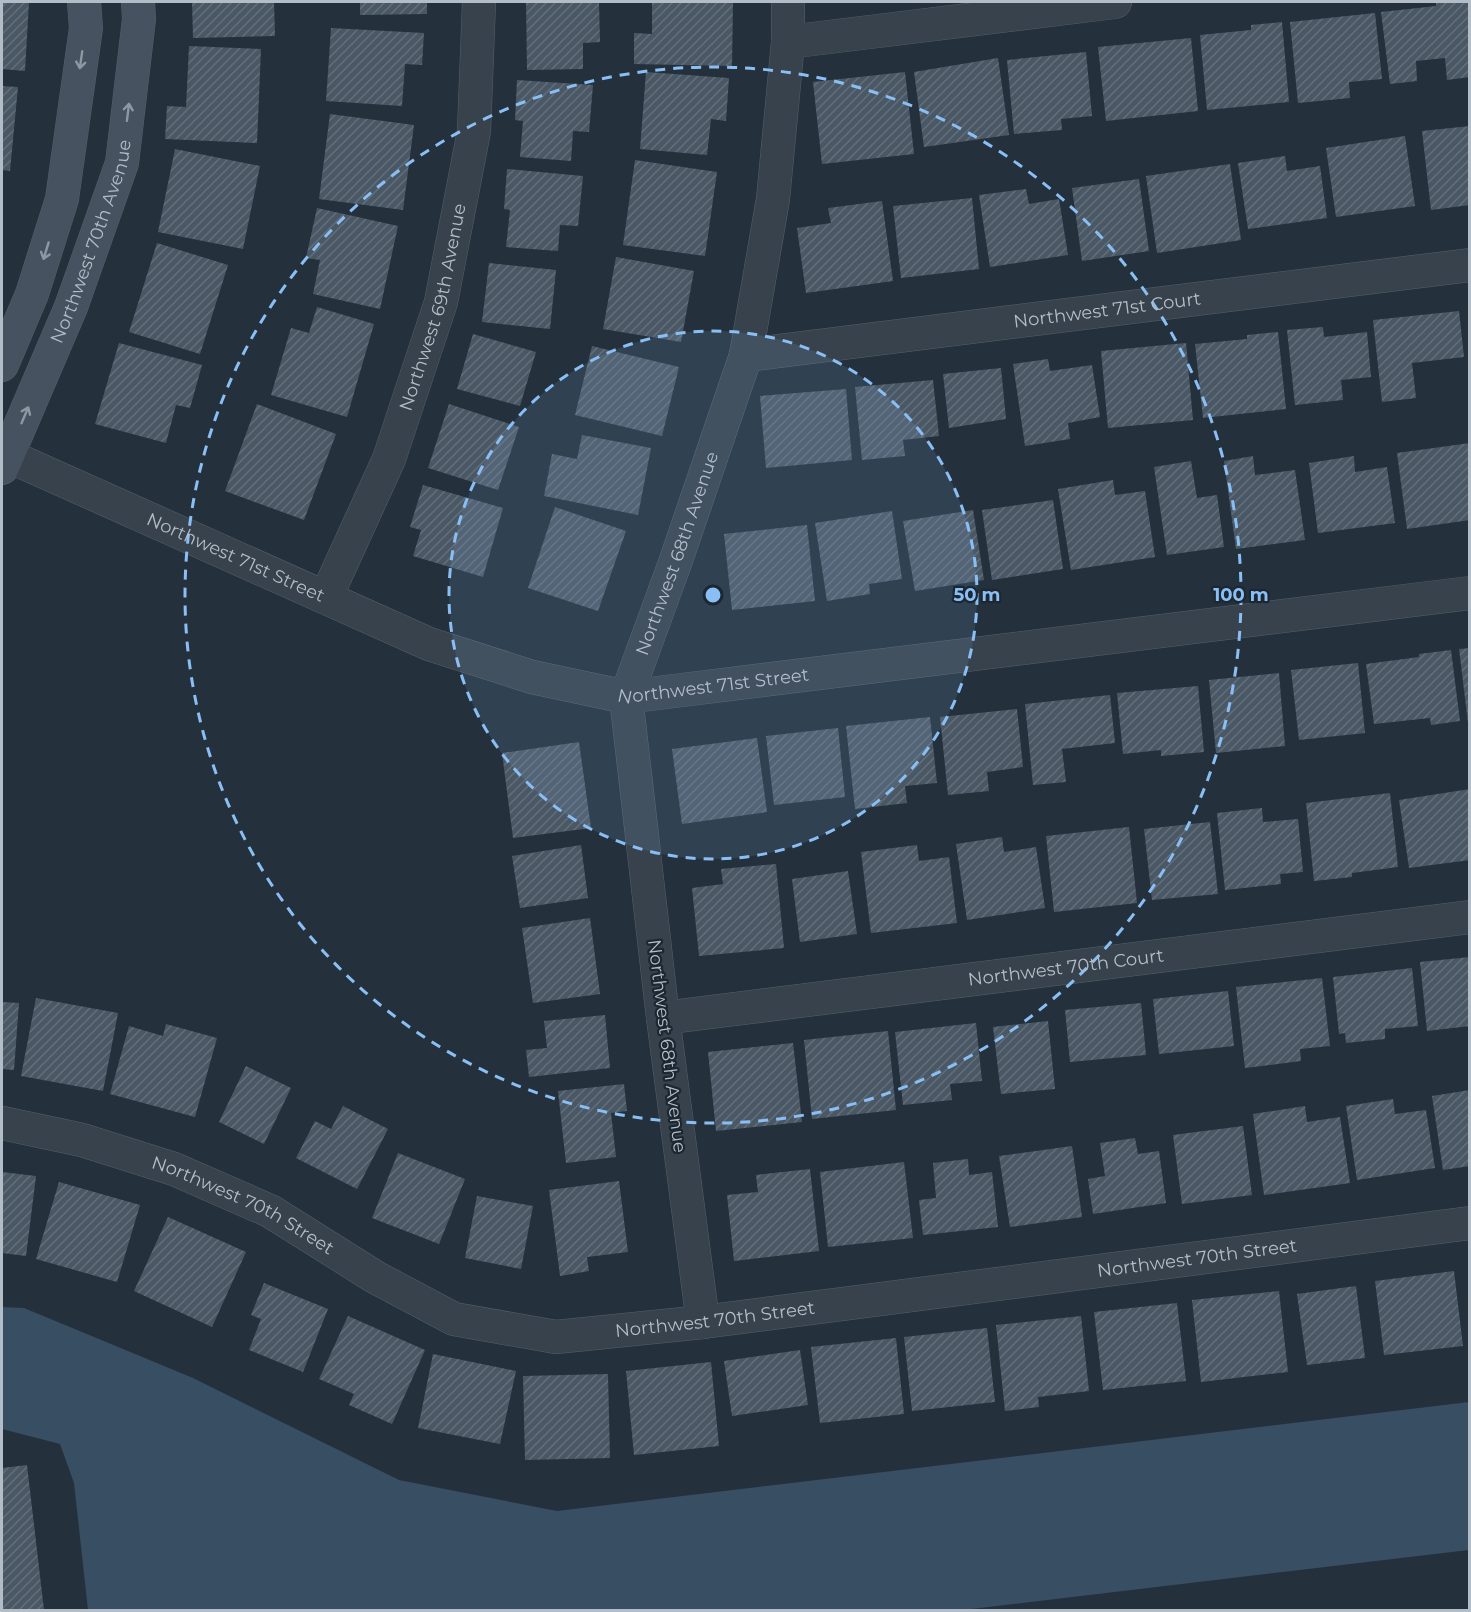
<svg xmlns="http://www.w3.org/2000/svg" width="1471" height="1612" font-family="Montserrat,sans-serif">
	<defs>
		<pattern id="building-hatch" width="6" height="6" patternUnits="userSpaceOnUse" patternTransform="scale(1.5)"><rect width="6" height="6" fill="#4a5865"/><path d="M-1 1l2-2M0 6l6-6M5 7l2-2" fill="none" stroke="#626e7a"/></pattern>
	</defs>
	<rect width="100%" height="100%" fill="#24313c"/>
	<path fill="#384e63" d="M 2,1307 L 24,1308 L 193,1378 L 399,1480 L 557,1511 L 1469,1402 L 1469,1550 L 963,1610 L 88,1610 L 74,1483 L 60,1444 L 2,1429 Z"/>
	<path fill="url(#building-hatch)" d="M 2,2 L 29,2 L 25,71 L 2,69 Z
		M 192,2 L 274,2 L 275,36 L 193,38 Z
		M 360,2 L 427,2 L 427,14 L 360,15 Z
		M 526,2 L 599,2 L 600,42 L 583,43 L 583,69 L 527,70 Z
		M 652,2 L 733,2 L 732,66 L 634,64 L 634,33 L 652,34 Z
		M 1448,2 L 1468,2 L 1470,77 L 1447,80 L 1445,58 L 1416,61 L 1417,81 L 1390,84 L 1381,12 L 1436,6 L 1436,3 Z
		M 1375,13 L 1382,79 L 1349,82 L 1350,98 L 1298,103 L 1290,22 Z
		M 1282,22 L 1289,102 L 1207,110 L 1200,35 L 1251,30 L 1251,25 Z
		M 331,28 L 424,33 L 422,65 L 405,64 L 402,106 L 326,101 Z
		M 1191,38 L 1198,111 L 1106,121 L 1098,47 Z
		M 189,46 L 261,49 L 257,143 L 165,139 L 167,106 L 186,107 Z
		M 1086,52 L 1092,116 L 1061,119 L 1062,130 L 1014,134 L 1007,60 Z
		M 998,58 L 1009,135 L 924,147 L 914,72 Z
		M 646,72 L 729,78 L 726,121 L 711,119 L 707,155 L 640,149 Z
		M 905,72 L 914,154 L 822,164 L 813,82 Z
		M 517,80 L 593,85 L 589,132 L 573,131 L 571,161 L 520,157 L 523,121 L 515,120 Z
		M 2,86 L 18,87 L 10,171 L 2,170 Z
		M 330,114 L 414,125 L 403,210 L 319,199 Z
		M 1470,126 L 1470,205 L 1431,210 L 1422,131 Z
		M 1405,136 L 1415,206 L 1336,217 L 1326,148 Z
		M 175,149 L 260,166 L 243,249 L 158,232 Z
		M 1285,156 L 1287,171 L 1320,166 L 1327,218 L 1248,229 L 1238,163 Z
		M 635,160 L 717,172 L 705,256 L 623,245 Z
		M 1230,164 L 1241,240 L 1157,253 L 1146,176 Z
		M 507,169 L 583,176 L 578,226 L 560,225 L 558,251 L 506,247 L 510,210 L 504,209 Z
		M 1139,179 L 1149,251 L 1082,261 L 1072,188 Z
		M 1026,189 L 1029,204 L 1059,199 L 1068,255 L 990,267 L 979,195 Z
		M 972,198 L 979,269 L 901,278 L 893,206 Z
		M 882,201 L 893,281 L 806,293 L 797,228 L 831,223 L 828,208 Z
		M 317,208 L 398,226 L 380,309 L 313,294 L 320,260 L 306,258 Z
		M 157,243 L 228,265 L 200,354 L 129,332 Z
		M 616,257 L 694,271 L 681,342 L 603,329 Z
		M 489,263 L 556,270 L 550,329 L 482,322 Z
		M 317,307 L 374,324 L 347,417 L 271,395 L 291,328 L 309,333 Z
		M 1459,311 L 1464,357 L 1412,363 L 1416,398 L 1382,402 L 1373,320 Z
		M 1323,327 L 1324,337 L 1367,332 L 1371,377 L 1341,380 L 1343,400 L 1295,405 L 1287,330 Z
		M 1278,332 L 1286,409 L 1203,418 L 1195,344 L 1247,339 L 1247,335 Z
		M 473,334 L 536,352 L 520,406 L 457,389 Z
		M 119,343 L 202,365 L 190,408 L 176,405 L 166,443 L 95,424 Z
		M 1186,343 L 1193,420 L 1108,428 L 1101,351 Z
		M 592,346 L 679,367 L 662,436 L 575,415 Z
		M 1048,359 L 1050,371 L 1092,365 L 1100,417 L 1068,423 L 1070,439 L 1025,446 L 1013,364 Z
		M 1001,368 L 1006,419 L 949,428 L 943,374 Z
		M 933,380 L 939,436 L 903,440 L 905,456 L 862,460 L 855,387 Z
		M 846,389 L 852,460 L 766,468 L 760,396 Z
		M 257,404 L 336,434 L 304,520 L 225,491 Z
		M 449,404 L 519,427 L 498,490 L 428,468 Z
		M 582,435 L 651,448 L 638,515 L 544,496 L 552,454 L 577,459 Z
		M 1470,443 L 1470,520 L 1407,529 L 1397,453 Z
		M 1253,456 L 1255,475 L 1295,470 L 1305,540 L 1236,549 L 1224,461 Z
		M 1354,456 L 1355,472 L 1387,467 L 1395,523 L 1318,533 L 1309,463 Z
		M 1191,461 L 1197,498 L 1217,495 L 1224,547 L 1167,555 L 1154,467 Z
		M 1113,480 L 1115,495 L 1145,491 L 1155,557 L 1071,570 L 1058,489 Z
		M 423,485 L 503,508 L 483,577 L 413,556 L 421,530 L 410,527 Z
		M 1053,500 L 1063,569 L 992,580 L 982,510 Z
		M 555,507 L 626,531 L 598,611 L 528,588 Z
		M 973,510 L 984,580 L 915,591 L 903,521 Z
		M 892,511 L 902,579 L 869,584 L 870,594 L 827,601 L 815,523 Z
		M 807,525 L 815,601 L 732,610 L 724,534 Z
		M 1470,648 L 1470,723 L 1468,723 L 1459,649 Z
		M 1451,650 L 1460,721 L 1431,725 L 1430,718 L 1374,724 L 1366,664 L 1419,657 L 1419,654 Z
		M 1358,663 L 1365,733 L 1299,740 L 1291,670 Z
		M 1279,673 L 1285,746 L 1216,753 L 1209,680 Z
		M 1198,686 L 1204,752 L 1161,756 L 1161,750 L 1123,754 L 1117,693 Z
		M 1110,695 L 1115,743 L 1062,749 L 1066,782 L 1033,785 L 1025,704 Z
		M 1017,709 L 1023,767 L 987,772 L 989,791 L 948,795 L 940,717 Z
		M 930,717 L 937,783 L 905,786 L 907,803 L 855,809 L 846,726 Z
		M 838,728 L 845,797 L 774,805 L 766,736 Z
		M 757,738 L 767,812 L 682,824 L 672,749 Z
		M 579,742 L 591,828 L 513,838 L 502,753 Z
		M 1470,789 L 1470,860 L 1409,868 L 1399,800 Z
		M 1390,793 L 1398,867 L 1352,873 L 1352,877 L 1314,881 L 1306,803 Z
		M 1262,808 L 1263,822 L 1298,819 L 1303,872 L 1280,874 L 1281,884 L 1225,890 L 1217,813 Z
		M 1210,822 L 1218,894 L 1152,900 L 1144,829 Z
		M 1129,827 L 1137,903 L 1054,912 L 1046,836 Z
		M 1002,837 L 1004,852 L 1036,847 L 1045,908 L 967,920 L 956,844 Z
		M 581,845 L 588,898 L 520,908 L 512,856 Z
		M 917,845 L 919,861 L 949,857 L 957,923 L 871,933 L 861,852 Z
		M 776,864 L 784,948 L 699,956 L 692,888 L 723,884 L 721,869 Z
		M 848,871 L 857,934 L 800,942 L 792,879 Z
		M 590,918 L 600,994 L 533,1003 L 522,928 Z
		M 1470,957 L 1470,1026 L 1427,1031 L 1420,962 Z
		M 1412,968 L 1418,1026 L 1385,1029 L 1385,1039 L 1346,1043 L 1345,1033 L 1339,1034 L 1333,977 Z
		M 1322,978 L 1330,1046 L 1300,1049 L 1301,1061 L 1245,1068 L 1236,987 Z
		M 1228,991 L 1234,1046 L 1159,1054 L 1153,999 Z
		M 36,998 L 118,1013 L 103,1091 L 21,1076 Z
		M 2,1002 L 19,1003 L 14,1070 L 2,1069 Z
		M 1141,1003 L 1146,1055 L 1070,1062 L 1065,1010 Z
		M 605,1015 L 610,1068 L 529,1077 L 526,1050 L 547,1048 L 544,1021 Z
		M 1048,1021 L 1055,1089 L 1001,1094 L 993,1027 Z
		M 976,1023 L 982,1081 L 950,1084 L 952,1100 L 903,1105 L 895,1032 Z
		M 166,1024 L 217,1038 L 195,1117 L 110,1094 L 129,1026 L 163,1036 Z
		M 888,1031 L 896,1110 L 812,1119 L 804,1040 Z
		M 793,1043 L 802,1122 L 716,1131 L 708,1052 Z
		M 246,1066 L 291,1088 L 264,1144 L 219,1122 Z
		M 624,1084 L 627,1111 L 611,1113 L 616,1157 L 566,1163 L 558,1091 Z
		M 1470,1090 L 1470,1166 L 1443,1170 L 1432,1096 Z
		M 1393,1099 L 1395,1114 L 1426,1110 L 1435,1168 L 1357,1180 L 1346,1106 Z
		M 343,1106 L 388,1129 L 357,1189 L 296,1158 L 315,1121 L 331,1129 Z
		M 1305,1106 L 1307,1122 L 1340,1117 L 1350,1183 L 1264,1195 L 1253,1114 Z
		M 1243,1126 L 1252,1195 L 1182,1204 L 1173,1135 Z
		M 1135,1138 L 1138,1154 L 1159,1151 L 1166,1203 L 1093,1214 L 1088,1179 L 1105,1176 L 1100,1143 Z
		M 1072,1146 L 1082,1217 L 1010,1227 L 999,1156 Z
		M 398,1153 L 465,1179 L 439,1244 L 372,1218 Z
		M 968,1159 L 969,1175 L 992,1172 L 998,1227 L 923,1235 L 919,1200 L 936,1198 L 933,1163 Z
		M 904,1162 L 913,1238 L 828,1247 L 820,1172 Z
		M 810,1169 L 819,1251 L 734,1261 L 727,1195 L 758,1192 L 756,1175 Z
		M 2,1172 L 36,1176 L 26,1256 L 2,1253 Z
		M 619,1181 L 628,1252 L 587,1257 L 589,1271 L 560,1276 L 549,1190 Z
		M 59,1182 L 140,1205 L 117,1282 L 36,1259 Z
		M 477,1196 L 533,1206 L 521,1269 L 465,1258 Z
		M 168,1217 L 246,1252 L 212,1327 L 134,1291 Z
		M 1454,1271 L 1463,1346 L 1384,1355 L 1375,1281 Z
		M 264,1283 L 328,1309 L 303,1372 L 249,1350 L 261,1319 L 251,1315 Z
		M 1356,1286 L 1365,1358 L 1307,1365 L 1297,1294 Z
		M 1279,1291 L 1288,1372 L 1201,1382 L 1192,1300 Z
		M 1177,1303 L 1186,1381 L 1103,1390 L 1094,1312 Z
		M 348,1316 L 425,1350 L 392,1424 L 349,1405 L 354,1394 L 319,1379 Z
		M 1081,1316 L 1089,1391 L 1038,1397 L 1039,1407 L 1005,1411 L 996,1325 Z
		M 987,1328 L 995,1402 L 912,1411 L 904,1337 Z
		M 896,1338 L 904,1414 L 820,1423 L 811,1347 Z
		M 800,1350 L 808,1405 L 732,1416 L 724,1361 Z
		M 433,1354 L 516,1371 L 500,1444 L 418,1428 Z
		M 711,1362 L 719,1446 L 634,1455 L 626,1371 Z
		M 608,1374 L 610,1458 L 525,1460 L 523,1376 Z
		M 27,1465 L 44,1610 L 2,1610 L 2,1468 Z"/>
	<g fill="none" stroke-linecap="round" stroke-linejoin="round">
		<g stroke="#56606a" stroke-width="34">
			<g id="street">
				<path d="M 788,42 L 1115,2"/>
				<path id="s1" d="M 746,355 L 1470,265"/>
				<path id="s2" d="M 2,453 L 429,644 L 532,677 L 626,697 L 1470,593"/>
				<path id="s3" d="M 326,597 L 389,459 L 441,302 L 474,131 L 479,2"/>
				<path id="s4" d="M 663,1018 L 1470,917"/>
				<path id="s5" d="M 2,1123 L 82,1140 L 174,1169 L 270,1211 L 375,1277 L 454,1319 L 556,1337 L 703,1322 L 1470,1223"/>
				<path id="s6" d="M 703,1322 L 663,1018 L 626,697 L 675,563 L 746,355 L 773,199 L 788,42 L 788,2"/>
			</g>
		</g>
		<g stroke="#56606a" stroke-width="34">
			<g id="secondary">
				<path d="M 2,365 L 32,294 L 62,199 L 86,28 L 84,2"/>
				<path id="s7" d="M 2,468 L 71,307 L 122,163 L 139,19 L 138,2"/>
			</g>
		</g>
		<use href="#street" stroke="#37424c" stroke-width="33"/>
		<use href="#secondary" stroke="#46525f" stroke-width="33"/>
	</g>
	<defs><path id="oneway-shaft" d="M-6 0H5M1.5-3L5.5 0L1.5 3" fill="none" stroke-width="1.6" stroke-linecap="round" stroke-linejoin="round" transform="scale(1.5)"/></defs>
	<g stroke="#8d98a3">
		<use href="#oneway-shaft" transform="translate(81 60) rotate(98)"/>
		<use href="#oneway-shaft" transform="translate(128 112) rotate(-83)"/>
		<use href="#oneway-shaft" transform="translate(46 251) rotate(107)"/>
		<use href="#oneway-shaft" transform="translate(25 415) rotate(-67)"/>
	</g>
	<circle cx="713" cy="595" r="264" fill="#8abff6" fill-opacity=".12"/>
	<g fill="none" stroke="#8abff6" stroke-width="3" stroke-dasharray="10 8">
		<circle cx="713" cy="595" r="264"/>
		<circle cx="713" cy="595" r="528"/>
	</g>
	<g text-anchor="middle" dominant-baseline="central" stroke-width="4.5" stroke-linejoin="round" paint-order="stroke">
		<g font-size="18" fill="#b3bdc8" stroke="#1d2731">
			<text stroke="none"><textPath href="#s7" startOffset="244">Northwest 70th Avenue</textPath></text>
			<text stroke="none"><textPath href="#s3" startOffset="310">Northwest 69th Avenue</textPath></text>
			<text stroke="none"><textPath href="#s1" startOffset="364">Northwest 71st Court</textPath></text>
			<text stroke="none"><textPath href="#s6" startOffset="782">Northwest 68th Avenue</textPath></text>
			<text stroke="none"><textPath href="#s2" startOffset="256">Northwest 71st Street</textPath></text>
			<text stroke="none"><textPath href="#s2" startOffset="760">Northwest 71st Street</textPath></text>
			<text stroke="none"><textPath href="#s4" startOffset="406">Northwest 70th Court</textPath></text>
			<text transform="translate(667 1046) rotate(83)">Northwest 68th Avenue</text>
			<text stroke="none"><textPath href="#s5" startOffset="256">Northwest 70th Street</textPath></text>
			<text stroke="none"><textPath href="#s5" startOffset="1246">Northwest 70th Street</textPath></text>
			<text stroke="none"><textPath href="#s5" startOffset="760">Northwest 70th Street</textPath></text>
		</g>
	</g>
	<circle cx="713" cy="595" r="9" fill="#8abff6" stroke="#1d2731" stroke-width="3"/>
	<g font-size="18" text-anchor="middle" font-weight="bold" fill="#8abff6" stroke="#1d2731" stroke-width="4.5" stroke-linejoin="round" paint-order="stroke">
		<text x="977" y="601">50 m</text>
		<text x="1241" y="601">100 m</text>
	</g>
	<rect width="1471" height="1612" fill="none" stroke="#b3bdc8" stroke-width="6"/>
</svg>
